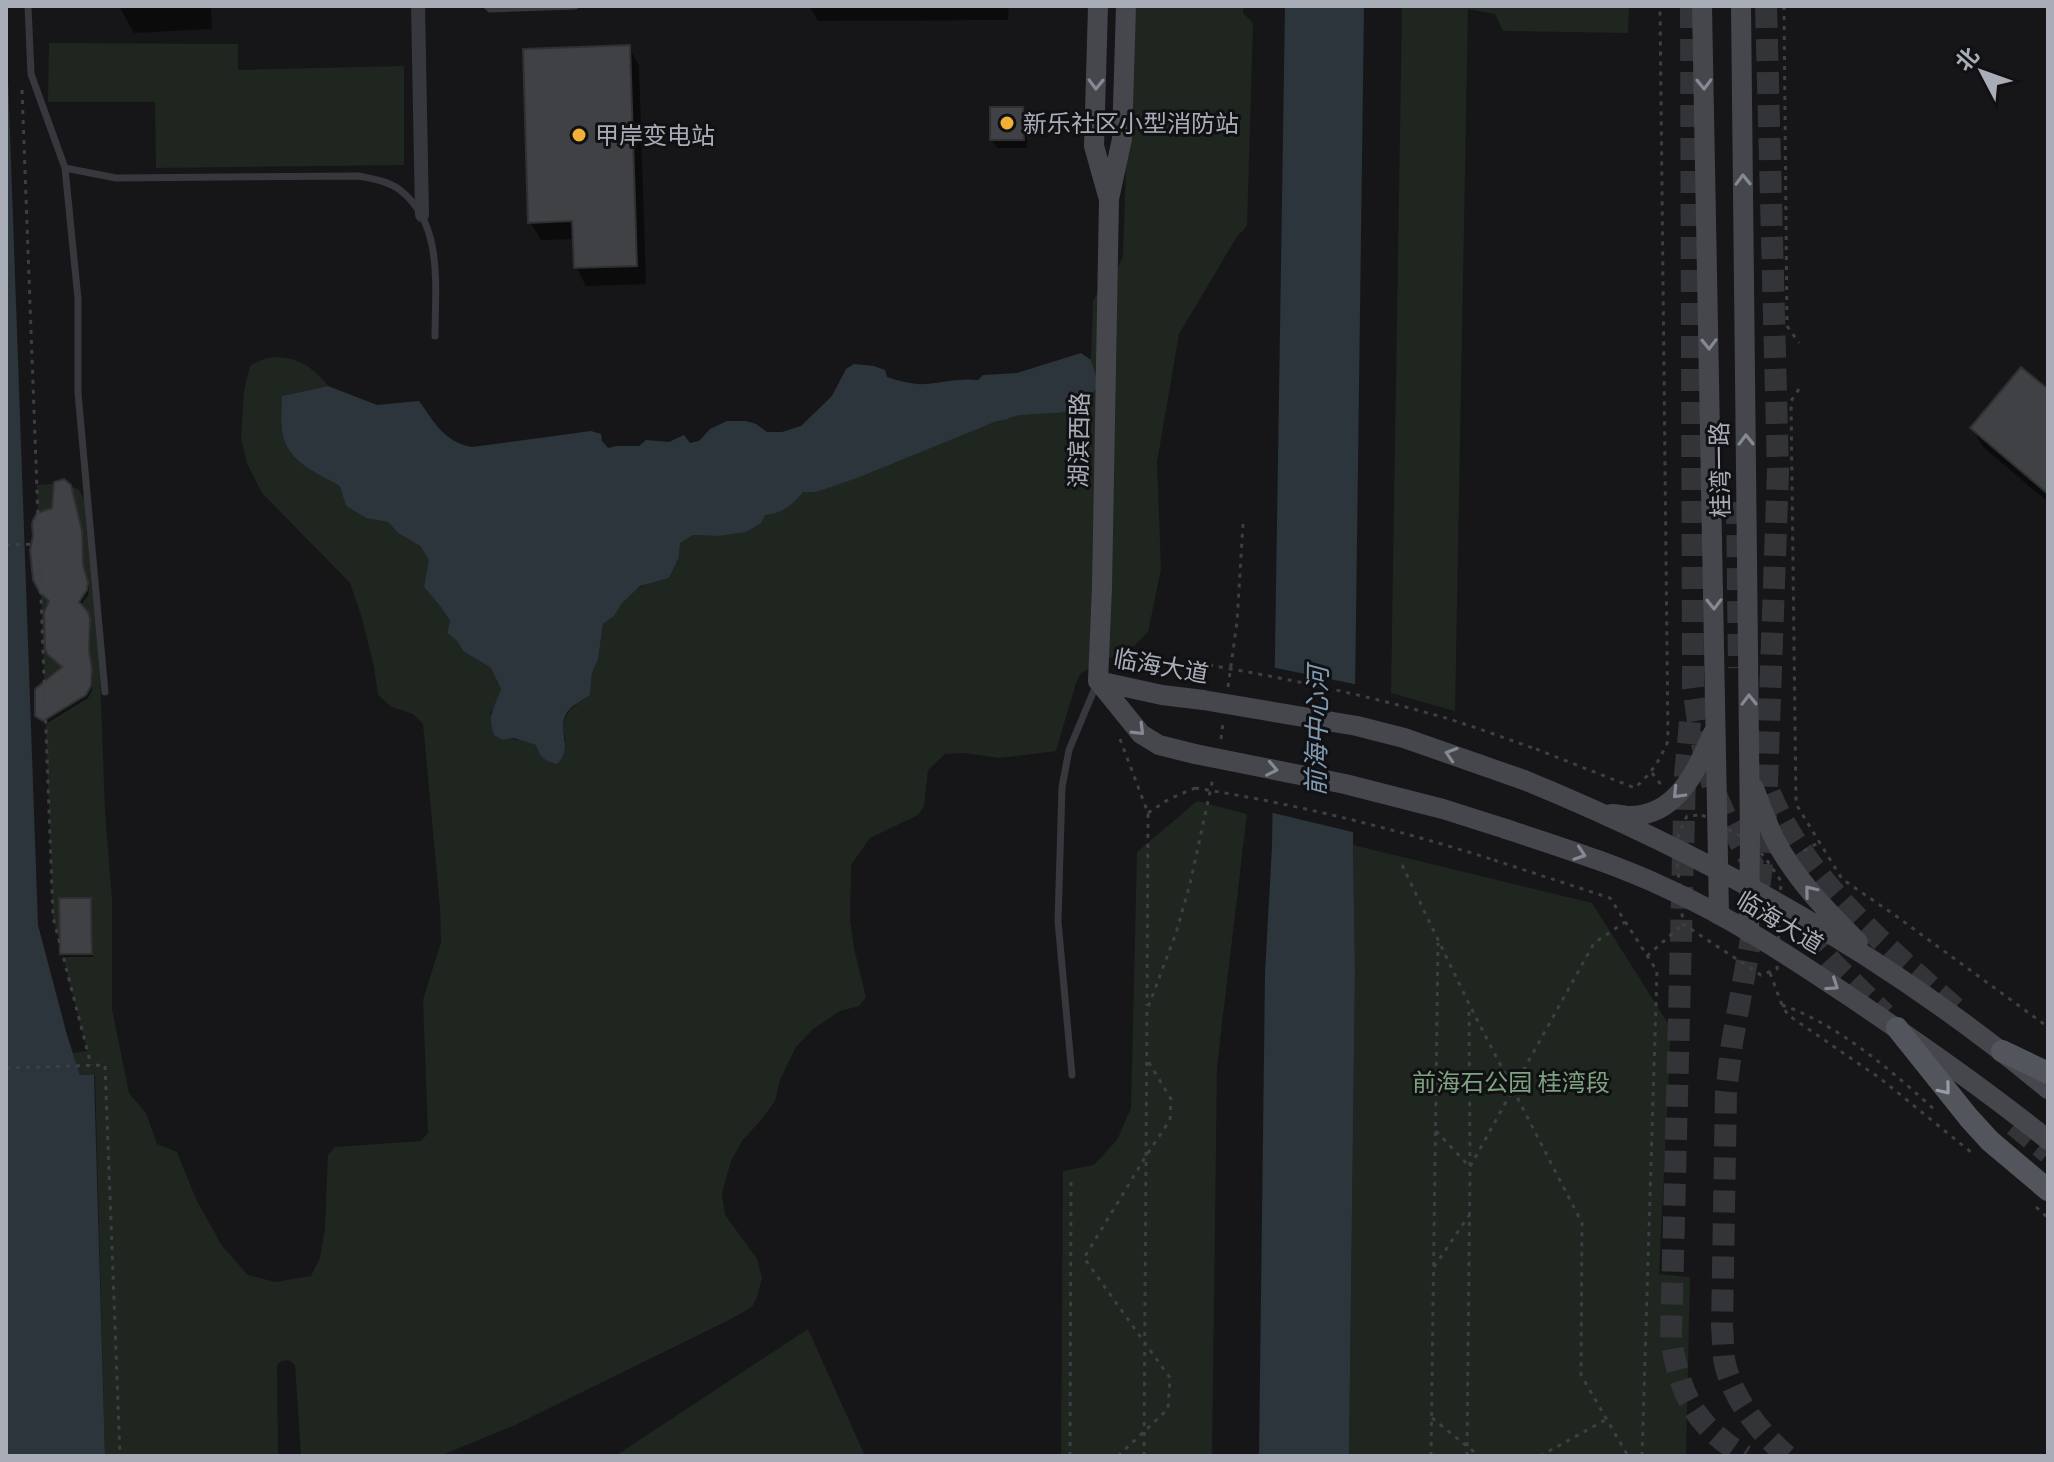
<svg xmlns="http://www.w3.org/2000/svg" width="2054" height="1462" font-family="Cabin,'Noto Sans SC',sans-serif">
	<rect width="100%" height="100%" fill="#161618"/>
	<path fill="#1e261f" d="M 1131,6 L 1243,6 L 1243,13 L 1253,23 L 1247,226 L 1236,238 L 1179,334 L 1157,462 L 1161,569 L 1148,632 L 1134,646 L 1081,673 L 1076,683 L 1056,751 L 999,758 L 965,753 L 945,754 L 928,770 L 924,806 L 918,815 L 870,838 L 851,865 L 850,920 L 854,948 L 866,997 L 859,1006 L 840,1011 L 813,1029 L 796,1047 L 780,1080 L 775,1101 L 761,1120 L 742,1141 L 731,1161 L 722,1193 L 725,1215 L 757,1259 L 762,1278 L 757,1297 L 752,1307 L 729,1320 L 515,1425 L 440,1456 L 301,1456 L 295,1365 L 289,1360 L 281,1361 L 277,1365 L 278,1456 L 105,1456 L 95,1076 L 80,1075 L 73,1053 L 87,1051 L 53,917 L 37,485 L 62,483 L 78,489 L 85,500 L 97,592 L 105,811 L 112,900 L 112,1009 L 129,1093 L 146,1113 L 157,1144 L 177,1152 L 196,1199 L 222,1246 L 248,1275 L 275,1282 L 311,1276 L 320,1258 L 325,1228 L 328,1155 L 335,1147 L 421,1141 L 428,1133 L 423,1000 L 441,942 L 440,907 L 423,724 L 413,714 L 392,707 L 378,695 L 374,667 L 362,618 L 350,583 L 262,493 L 247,463 L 241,438 L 244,391 L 250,366 C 277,347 311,361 328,386 L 282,396 C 283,409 280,424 283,436 C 288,462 320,475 341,486 L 346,506 L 366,518 L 388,522 L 398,533 L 420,546 L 430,560 L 424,587 L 440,606 L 450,622 L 447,633 L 457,641 L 463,651 L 491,668 L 501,689 L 496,704 L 490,713 L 503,740 C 516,737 524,741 537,745 L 538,752 L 566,741 C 558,714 571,709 590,695 L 592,673 L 598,660 L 603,624 C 615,616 613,615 621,604 C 634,586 649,583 669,578 L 679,557 L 680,543 L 692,535 L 717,536 L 764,515 L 803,492 L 816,492 L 997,421 C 1007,421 1014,415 1023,415 C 1064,411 1070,420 1099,386 L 1091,360 L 1093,301 L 1098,292 L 1113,278 L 1123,256 Z
		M 1402,6 L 1629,6 L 1628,33 L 1503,31 L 1495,14 L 1468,9 L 1455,711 L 1391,693 Z
		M 49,43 L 238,44 L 238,70 L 404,66 L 404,165 L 156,168 L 155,102 L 48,102 Z
		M 1197,801 L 1247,814 L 1217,1066 L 1212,1456 L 1061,1456 L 1063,1171 L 1094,1165 L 1117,1140 L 1131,1108 L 1137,852 Z
		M 1353,845 L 1592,903 L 1671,1028 L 1659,1274 L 1690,1277 L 1686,1456 L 1349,1456 L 1355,970 Z
		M 808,1329 L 865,1456 L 615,1456 Z"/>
	<path fill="#2c353c" d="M 1285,6 L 1364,6 L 1353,845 L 1355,970 L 1349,1456 L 1259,1456 L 1265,973 L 1272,846 Z
		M 6,21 L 38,925 L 67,1035 L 80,1075 L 94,1075 L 105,1456 L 6,1456 Z
		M 1081,353 L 1091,360 L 1099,386 C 1069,420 1064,411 1023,415 C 1013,415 1007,421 997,421 L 857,478 L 816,492 L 803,492 C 793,505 781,514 765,515 L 761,523 L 746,532 L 717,536 L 693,535 L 680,543 L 679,557 L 669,578 L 640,586 L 622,603 L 614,616 L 603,624 L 598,660 L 592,673 L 590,695 C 584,700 574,704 569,710 C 554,727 575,747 557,764 C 545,761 540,758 536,745 L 514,738 L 503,740 L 494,735 C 487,712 494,710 501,689 L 491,668 L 463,651 L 457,641 L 447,633 L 450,621 L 440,606 L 424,587 L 429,560 L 420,546 L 398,533 L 388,522 L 366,518 L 346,506 L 340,486 C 319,474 289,463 283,436 C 280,423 282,409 282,396 L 328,386 L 377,405 L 419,401 C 435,423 444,442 472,447 L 591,431 L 601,434 L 602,441 L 608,448 L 616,446 L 639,446 L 646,440 L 669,442 L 684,435 L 690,443 L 699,441 L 710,429 L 727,421 L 746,421 L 756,424 L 767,432 L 782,432 L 801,426 L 832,396 L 846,369 L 854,364 L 874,366 L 885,370 L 887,377 C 899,381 914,385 926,384 C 944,382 960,378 978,380 L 983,375 L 1017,373 Z"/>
	<path fill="#161618" d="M 1271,667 L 1359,685 L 1357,833 L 1269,812 Z"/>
	<path fill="#0007" d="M 119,6 L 211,6 L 212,29 L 134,33 Z
		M 809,6 L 1009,6 L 1008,20 L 818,21 Z
		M 629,47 L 639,66 L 646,284 L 586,286 L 576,267 L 575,239 L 541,240 L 530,222 Z
		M 1022,109 L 1027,117 L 1027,148 L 997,148 L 992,140 Z
		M 2048,392 L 2048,502 L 1983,447 L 1972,428 Z
		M 72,491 L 83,536 L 84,570 L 89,587 L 88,595 L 81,605 L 91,624 L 90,656 L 93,675 L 92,690 L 88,698 L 46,724 L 37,716 L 64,668 L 51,602 L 54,510 Z
		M 90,900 L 92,903 L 93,957 L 64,957 L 62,954 Z"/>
	<path fill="#404145" stroke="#303034" stroke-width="2" d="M 630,45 L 637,266 L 574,268 L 572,221 L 528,223 L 523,49 Z
		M 990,107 L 1023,107 L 1024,140 L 990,140 Z
		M 2021,367 L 2048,389 L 2048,494 L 1970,428 Z
		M 64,479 L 71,485 L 82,531 L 83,565 L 88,582 L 87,590 L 79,602 L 88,612 L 90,619 L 89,651 L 92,670 L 91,686 L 86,695 L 43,721 L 35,716 L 35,689 L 62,667 L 47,654 L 45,648 L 44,612 L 49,601 L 40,593 L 33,580 L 30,550 L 33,536 L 32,525 L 33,520 L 37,513 L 52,508 L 54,482 Z
		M 59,898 L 91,898 L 92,954 L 60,954 Z"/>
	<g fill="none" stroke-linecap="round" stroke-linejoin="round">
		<path stroke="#333438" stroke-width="22" stroke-dasharray="22 11" stroke-linecap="butt" d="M 1691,6 L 1693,687 C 1699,728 1704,770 1722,808 C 1731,829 1744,849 1755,868
			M 1766,6 L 1778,471 L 1765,839 L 1757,906 L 1732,1043 L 1726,1092 L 1722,1327 C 1723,1338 1723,1349 1724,1359 C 1731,1397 1759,1432 1787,1456
			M 1737,502 L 1739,668
			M 1690,722 L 1685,775 L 1671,1338 C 1680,1395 1694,1425 1745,1456
			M 1770,793 C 1806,881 1892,951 1961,1013
			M 1785,909 L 1833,963 L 1885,1014
			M 2014,1125 L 2048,1153"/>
		<path stroke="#3d3f44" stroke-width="3" stroke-dasharray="4 6" stroke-linecap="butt" d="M 1784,6 L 1787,326 L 1799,343
			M 22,90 L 53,917 L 91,1065
			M 1799,389 L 1791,401 L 1796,804 L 1842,879 L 1896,916 L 2048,1027
			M 6,545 L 38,544
			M 1228,687 L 1237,622 L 1243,524
			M 1120,739 L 1148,813 L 1147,1006
			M 1221,739 L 1223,723
			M 1536,749 L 1635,788 C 1652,772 1659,762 1668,741 L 1660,6
			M 1652,773 L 1662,786
			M 1148,813 L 1169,799 L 1195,788
			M 1702,815 L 1742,837 L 1764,856 L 1781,881 L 1777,969 L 1761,975 L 1683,924 L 1676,849 L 1679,833 L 1687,816 Z
			M 1804,851 L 1818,843
			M 1494,860 L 1610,898 L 1657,971 L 1642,1456
			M 1402,865 L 1469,1004 L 1582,1223 L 1581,1375 L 1628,1456
			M 1647,956 L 1683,924
			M 1770,973 L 1782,1005 L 1788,1015 L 1881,1079 L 1972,1153
			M 1782,1005 C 1838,1024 1893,1072 1936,1111
			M 6,1068 L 105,1065 L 120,1456
			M 1436,1131 L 1470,1167 L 1594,943 L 1625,922
			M 2036,1207 L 2048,1218
			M 1434,1267 L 1470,1214
			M 1432,1418 L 1479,1456
			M 1070,1456 L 1071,1181
			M 1118,1456 L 1168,1409 L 1170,1378 L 1084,1258 L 1146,1156 L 1170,1120 L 1171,1099 L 1148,1061
			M 1144,1456 L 1147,1010 L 1176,933 L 1190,884 L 1213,778
			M 1431,1456 L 1438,943
			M 1467,1456 L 1470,1167 L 1469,1008
			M 1540,1456 L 1607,1419"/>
		<path stroke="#37383d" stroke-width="7" d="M 28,6 L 31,74 L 65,168 L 78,299 L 78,393 L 105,692
			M 487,6 L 490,9 L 575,6
			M 65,168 L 116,178 L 359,176 C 373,179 388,181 400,190 C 444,224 435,287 435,336
			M 1072,1075 L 1058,921 L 1062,787 L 1069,750 L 1097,683"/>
		<path stroke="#37383d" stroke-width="14" d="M 418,6 L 422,215"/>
		<path stroke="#45474d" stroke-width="20" d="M 1098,6 L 1094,146 L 1108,196
			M 1702,6 L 1719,915
			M 1741,6 L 1750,838 L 1749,933
			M 1098,681 L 1102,587 L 1109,199 L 1122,139 L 1126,6
			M 1098,681 L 1141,734 L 1159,745 L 1195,754
			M 1098,681 L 1162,695 L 1203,700
			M 1524,780 C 1712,857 1892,959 2048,1089
			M 1754,788 C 1761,806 1767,824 1775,840 C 1796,880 1827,911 1858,942
			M 1611,814 C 1618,814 1625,816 1631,816 C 1678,815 1697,769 1713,733
			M 1506,829 C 1560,847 1615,864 1666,888 C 1733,918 1795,960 1855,1000 C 1921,1045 1986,1090 2048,1140"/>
		<path stroke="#53555c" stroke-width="22" d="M 1897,1028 L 1969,1118 L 1990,1141 L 2048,1190
			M 2002,1051 L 2048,1073"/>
		<path stroke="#3d3f44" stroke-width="3" stroke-dasharray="4 6" stroke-linecap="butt" d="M 1209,665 C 1290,679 1370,696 1449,719 C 1478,728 1507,739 1536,749
			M 1195,788 C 1297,804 1396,829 1494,860"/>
		<path stroke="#45474d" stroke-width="20" d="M 1203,700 L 1357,726 L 1404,738 L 1524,780
			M 1195,754 L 1345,784 L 1443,809 L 1506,829"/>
	</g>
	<defs><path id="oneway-chevron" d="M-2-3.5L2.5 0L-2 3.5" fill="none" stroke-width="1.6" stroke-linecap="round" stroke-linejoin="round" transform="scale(2)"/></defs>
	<g stroke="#858993">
		<use href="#oneway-chevron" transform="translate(1096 84) rotate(91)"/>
		<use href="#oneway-chevron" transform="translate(1704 84) rotate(89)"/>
		<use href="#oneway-chevron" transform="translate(1743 180) rotate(-91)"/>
		<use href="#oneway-chevron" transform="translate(1709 344) rotate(89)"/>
		<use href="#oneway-chevron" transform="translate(1746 440) rotate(-91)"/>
		<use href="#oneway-chevron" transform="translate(1714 604) rotate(89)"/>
		<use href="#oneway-chevron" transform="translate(1749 700) rotate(-91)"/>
		<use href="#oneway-chevron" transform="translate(1139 730) rotate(45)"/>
		<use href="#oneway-chevron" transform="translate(1451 754) rotate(-162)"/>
		<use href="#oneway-chevron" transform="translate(1272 769) rotate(11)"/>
		<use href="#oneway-chevron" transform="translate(1678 793) rotate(134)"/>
		<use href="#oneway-chevron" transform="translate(1580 854) rotate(19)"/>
		<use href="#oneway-chevron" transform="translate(1810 891) rotate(-129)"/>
		<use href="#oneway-chevron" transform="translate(1833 985) rotate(34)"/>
	</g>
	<use stroke="#979ba6" href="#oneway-chevron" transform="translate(1945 1089) rotate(51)"/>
	<g fill="#f2b134" stroke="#111113" stroke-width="3">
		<circle cx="1007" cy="123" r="8"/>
		<circle cx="579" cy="135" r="8"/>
	</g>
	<g text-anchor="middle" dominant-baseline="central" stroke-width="6" stroke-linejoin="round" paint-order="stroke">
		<g font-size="24" fill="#a8adb8" stroke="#111113" text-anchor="start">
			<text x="1023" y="123">新乐社区小型消防站</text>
			<text x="595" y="135">甲岸变电站</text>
		</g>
		<g font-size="24" fill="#a8adb8" stroke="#111113">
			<text transform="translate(1079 440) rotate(-89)">湖滨西路</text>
			<text transform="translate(1720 470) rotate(-91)">桂湾一路</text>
			<text transform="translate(1161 666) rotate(10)">临海大道</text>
			<text transform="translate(1780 922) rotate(31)">临海大道</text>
		</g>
		<g font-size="24" fill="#7fa381" stroke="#111113">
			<text x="1511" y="1082">前海石公园 桂湾段</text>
		</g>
		<g font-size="26" font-style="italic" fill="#7f9bb3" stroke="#111113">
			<text transform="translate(1317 731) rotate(-89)">前海中心河</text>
		</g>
	</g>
	<rect width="2054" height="1462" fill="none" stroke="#a8adb8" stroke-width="16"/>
	<g transform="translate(1982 72) rotate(311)" stroke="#111113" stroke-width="6" paint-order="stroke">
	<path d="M0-6L14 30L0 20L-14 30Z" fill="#a8adb8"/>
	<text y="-12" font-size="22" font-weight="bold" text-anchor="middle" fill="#a8adb8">北</text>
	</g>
</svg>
